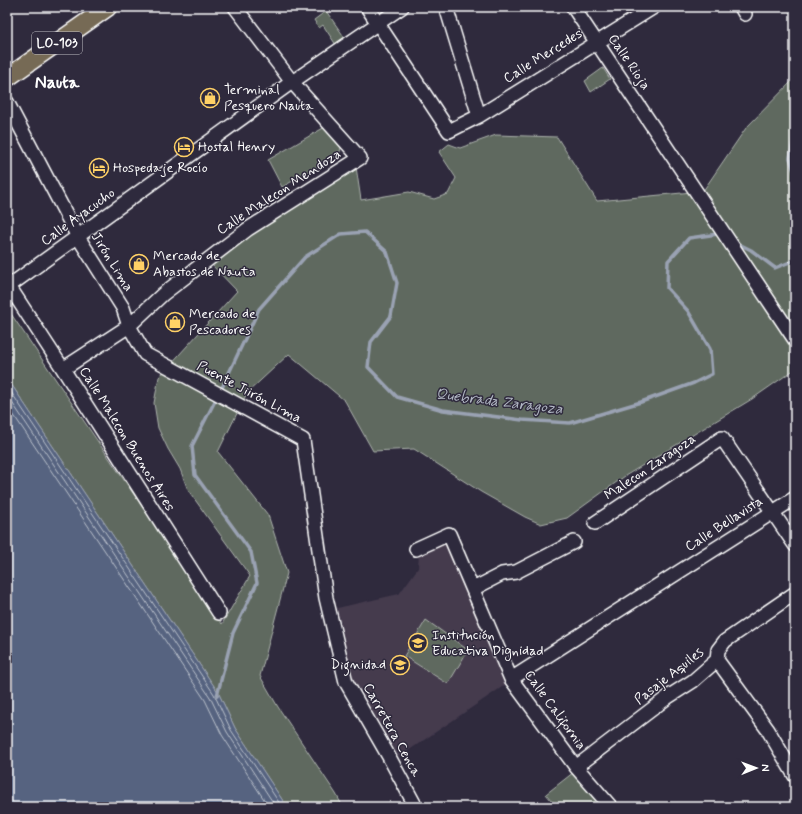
<svg xmlns="http://www.w3.org/2000/svg" width="802" height="814" font-family="Mynerve,sans-serif">
	<rect width="100%" height="100%" fill="#2f2a3d"/>
	<filter id="ink" filterUnits="userSpaceOnUse"><feTurbulence type="fractalNoise" baseFrequency=".025" numOctaves="2"/><feDisplacementMap in="SourceGraphic" scale="8" xChannelSelector="R" yChannelSelector="G"/><feConvolveMatrix kernelMatrix="1 2 1 2 8 2 1 2 1" color-interpolation-filters="sRGB"/></filter>
	<g filter="url(#ink)">
		<path fill="#443a4d" d="M 447,539 L 508,683 L 399,757 L 353,678 L 337,608 L 399,594 L 418,568 L 419,551 Z"/>
		<path fill="#5e695e" stroke="#aeb4ae" d="M 326,11 L 345,38 L 336,45 L 323,25 L 319,28 L 314,20 Z
			M 603,68 L 610,79 L 591,92 L 585,81 Z
			M 795,78 L 795,369 L 752,399 L 625,476 L 567,518 L 541,524 L 525,517 L 481,492 L 414,449 L 373,451 L 345,401 L 289,354 L 247,393 L 218,452 L 268,515 L 287,573 L 260,676 L 278,707 L 336,794 L 343,807 L 287,807 L 235,728 L 218,692 L 7,378 L 7,308 L 222,624 L 250,576 L 188,490 L 180,469 L 168,449 L 158,428 L 154,403 L 159,377 L 237,291 L 211,264 L 237,243 L 356,167 L 361,200 L 409,192 L 434,199 L 448,194 L 456,178 L 439,152 L 449,144 L 460,148 L 496,135 L 557,137 L 597,201 L 703,191 L 746,128 Z
			M 325,127 L 341,148 L 339,155 L 282,187 L 268,160 Z
			M 426,620 L 468,650 L 448,684 L 404,656 Z
			M 574,772 L 603,807 L 557,807 L 546,794 Z"/>
		<path fill="#566480" stroke="#9aa2b3" d="M 7,378 L 218,692 L 235,728 L 287,807 L 7,807 Z"/>
		<g fill="none" stroke-linecap="round" stroke-linejoin="round">
			<path stroke="#bbc1cc" stroke-width="1" d="M 7,386 L 214,694 L 231,730 L 282,807
				M 7,395 L 210,697 L 227,732 L 276,807
				M 7,405 L 205,700 L 222,735 L 269,807"/>
			<path stroke="#9aa2b3" stroke-width="3.5" d="M 795,130 L 790,158 L 795,175
				M 735,242 L 751,250 L 775,268 L 795,260
				M 220,392 L 259,309 L 305,257 L 341,234 L 365,232 L 387,252 L 397,283 L 391,316 L 371,342 L 368,367 L 397,397 L 443,410 L 522,420 L 570,423 L 641,402 L 694,383 L 712,374 L 710,349 L 688,311 L 667,288 L 668,261 L 689,238 L 718,234 L 721,235
				M 217,696 L 233,633 L 257,583 L 251,552 L 195,475 L 192,446 L 217,397"/>
			<g stroke="#fff" stroke-width="16">
				<path id="minor" d="M 367,7 L 449,131 L 479,116 L 654,7
					M 446,7 L 479,116
					M 573,7 L 795,340
					M 741,7 L 745,14
					M 7,102 L 78,237 L 123,308 L 129,326 L 145,354 L 303,440 L 326,598 L 346,682 L 388,755 L 416,807
					M 7,283 L 63,369 L 219,613
					M 9,286 L 292,82 L 402,7
					M 63,369 L 129,326 L 163,294 L 248,229 L 360,158 L 292,82 L 235,7
					M 595,523 L 722,438 L 795,545
					M 416,549 L 449,534 L 511,679 L 576,767 L 611,807
					M 473,589 L 502,574 L 516,572 L 574,542
					M 717,660 L 768,730 L 795,776
					M 511,679 L 795,498
					M 576,767 L 668,697 L 693,681 L 717,660 L 718,650 L 725,641 L 795,593"/>
			</g>
			<g stroke="#fff" stroke-width="20">
				<path id="major" d="M 7,78 L 108,7"/>
			</g>
			<use href="#minor" stroke="#2f2a3d" stroke-width="13"/>
			<use href="#major" stroke="#766a55" stroke-width="17"/>
		</g>
	</g>
	<defs>
		<g id="shop-ring" transform="scale(1)"><circle r="9.5" fill="#2f2a3d" stroke="#ffd166" stroke-width="1.5"/><path d="M-5-2.5h2.3a2.7 3.5 0 0 1 5.4 0H5L5.5 6h-11ZM-1.5-2.5h3a1.5 2.3 0 0 0-3 0Z" fill="#ffd166"/></g>
		<g id="hotel-ring" transform="scale(1)"><circle r="9.5" fill="#2f2a3d" stroke="#ffd166" stroke-width="1.5"/><path d="M-6-4.5h1.5V1H6V5H4.5V3h-9V5H-6ZM-4 0a1.8 1.8 0 1 1 3.6 0ZM.5 0V-2.5h3Q6-2.5 6 0Z" fill="#ffd166"/></g>
		<g id="school-ring" transform="scale(1)"><circle r="9.5" fill="#2f2a3d" stroke="#ffd166" stroke-width="1.5"/><path d="M0-5L7-2L0 1L-7-2ZM-4 1L0 2.5L4 1V4Q0 6-4 4Z" fill="#ffd166"/></g>
	</defs>
	<g fill-rule="evenodd">
		<use href="#shop-ring" x="210" y="98"/>
		<use href="#hotel-ring" x="184" y="147"/>
		<use href="#hotel-ring" x="99" y="168"/>
		<use href="#shop-ring" x="139" y="264"/>
		<use href="#shop-ring" x="175" y="322"/>
		<use href="#school-ring" x="418" y="643"/>
		<use href="#school-ring" x="400" y="665"/>
	</g>
	<g text-anchor="middle" dominant-baseline="central" stroke-width="3" stroke-linejoin="round" paint-order="stroke">
		<rect fill="#2f2a3d" stroke="#c1bfc5" stroke-width="1" x="32" y="32" width="50" height="22" rx="3"/>
		<g font-size="13" font-weight="bold" fill="#fff">
			<text x="57" y="43">LO-103</text>
		</g>
		<g font-size="14" fill="#fff" stroke="#2f2a3d">
			<text transform="translate(543 56) rotate(-32)">Calle Mercedes</text>
			<text transform="translate(629 62) rotate(56)">Calle Rioja</text>
			<text transform="translate(279 192) rotate(-33)">Calle Malecon Mendoza</text>
			<text transform="translate(78 217) rotate(-36)">Calle Ayacucho</text>
			<text transform="translate(112 262) rotate(58)">Jirón Lima</text>
			<text transform="translate(249 392) rotate(28)">Puente Jiirón Lima</text>
			<text transform="translate(127 439) rotate(58)">Calle Malecon Buenos Aires</text>
			<text transform="translate(650 467) rotate(-34)">Malecon Zaragoza</text>
			<text transform="translate(724 524) rotate(-33)">Calle Bellavista</text>
			<text transform="translate(669 676) rotate(-38)">Pasaje Aquiles</text>
			<text transform="translate(555 710) rotate(54)">Calle California</text>
			<text transform="translate(392 730) rotate(61)">Carretera Cenca</text>
		</g>
		<g font-size="14" fill="#fff" stroke="#2f2a3d" text-anchor="start">
			<text x="224" y="90">Terminal<tspan x="224" dy="16">Pesquero Nauta</tspan></text>
			<text x="198" y="147">Hostal Henry</text>
			<text x="113" y="168">Hospedaje Rocío</text>
			<text x="153" y="256">Mercado de<tspan x="153" dy="16">Abastos de Nauta</tspan></text>
			<text x="189" y="314">Mercado de<tspan x="189" dy="16">Pescadores</tspan></text>
			<text x="432" y="635">Institución<tspan x="432" dy="16">Educativa Dignidad</tspan></text>
			<text x="386" y="665" text-anchor="end">Dignidad</text>
		</g>
		<g font-size="15" font-style="italic" fill="#b3b9c6" stroke="#2f2a3d">
			<text transform="translate(499 402) rotate(7)">Quebrada Zaragoza</text>
		</g>
		<g font-size="18" font-weight="bold" fill="#fff" stroke="#2f2a3d">
			<text x="57" y="83">Nauta</text>
		</g>
	</g>
	<rect width="802" height="814" fill="none" stroke="#2f2a3d" stroke-width="24"/>
	<rect x="12" y="12" width="778" height="790" fill="none" stroke="#fff" stroke-width="1.5" filter="url(#ink)"/>
	<g transform="translate(756 768) rotate(89)" stroke="#2f2a3d" stroke-width="3" paint-order="stroke">
	<path d="M0-3L7 15L0 10L-7 15Z" fill="#ffffff"/>
	<text y="-6" font-size="11" font-weight="bold" text-anchor="middle" fill="#ffffff">N</text>
	</g>
</svg>
